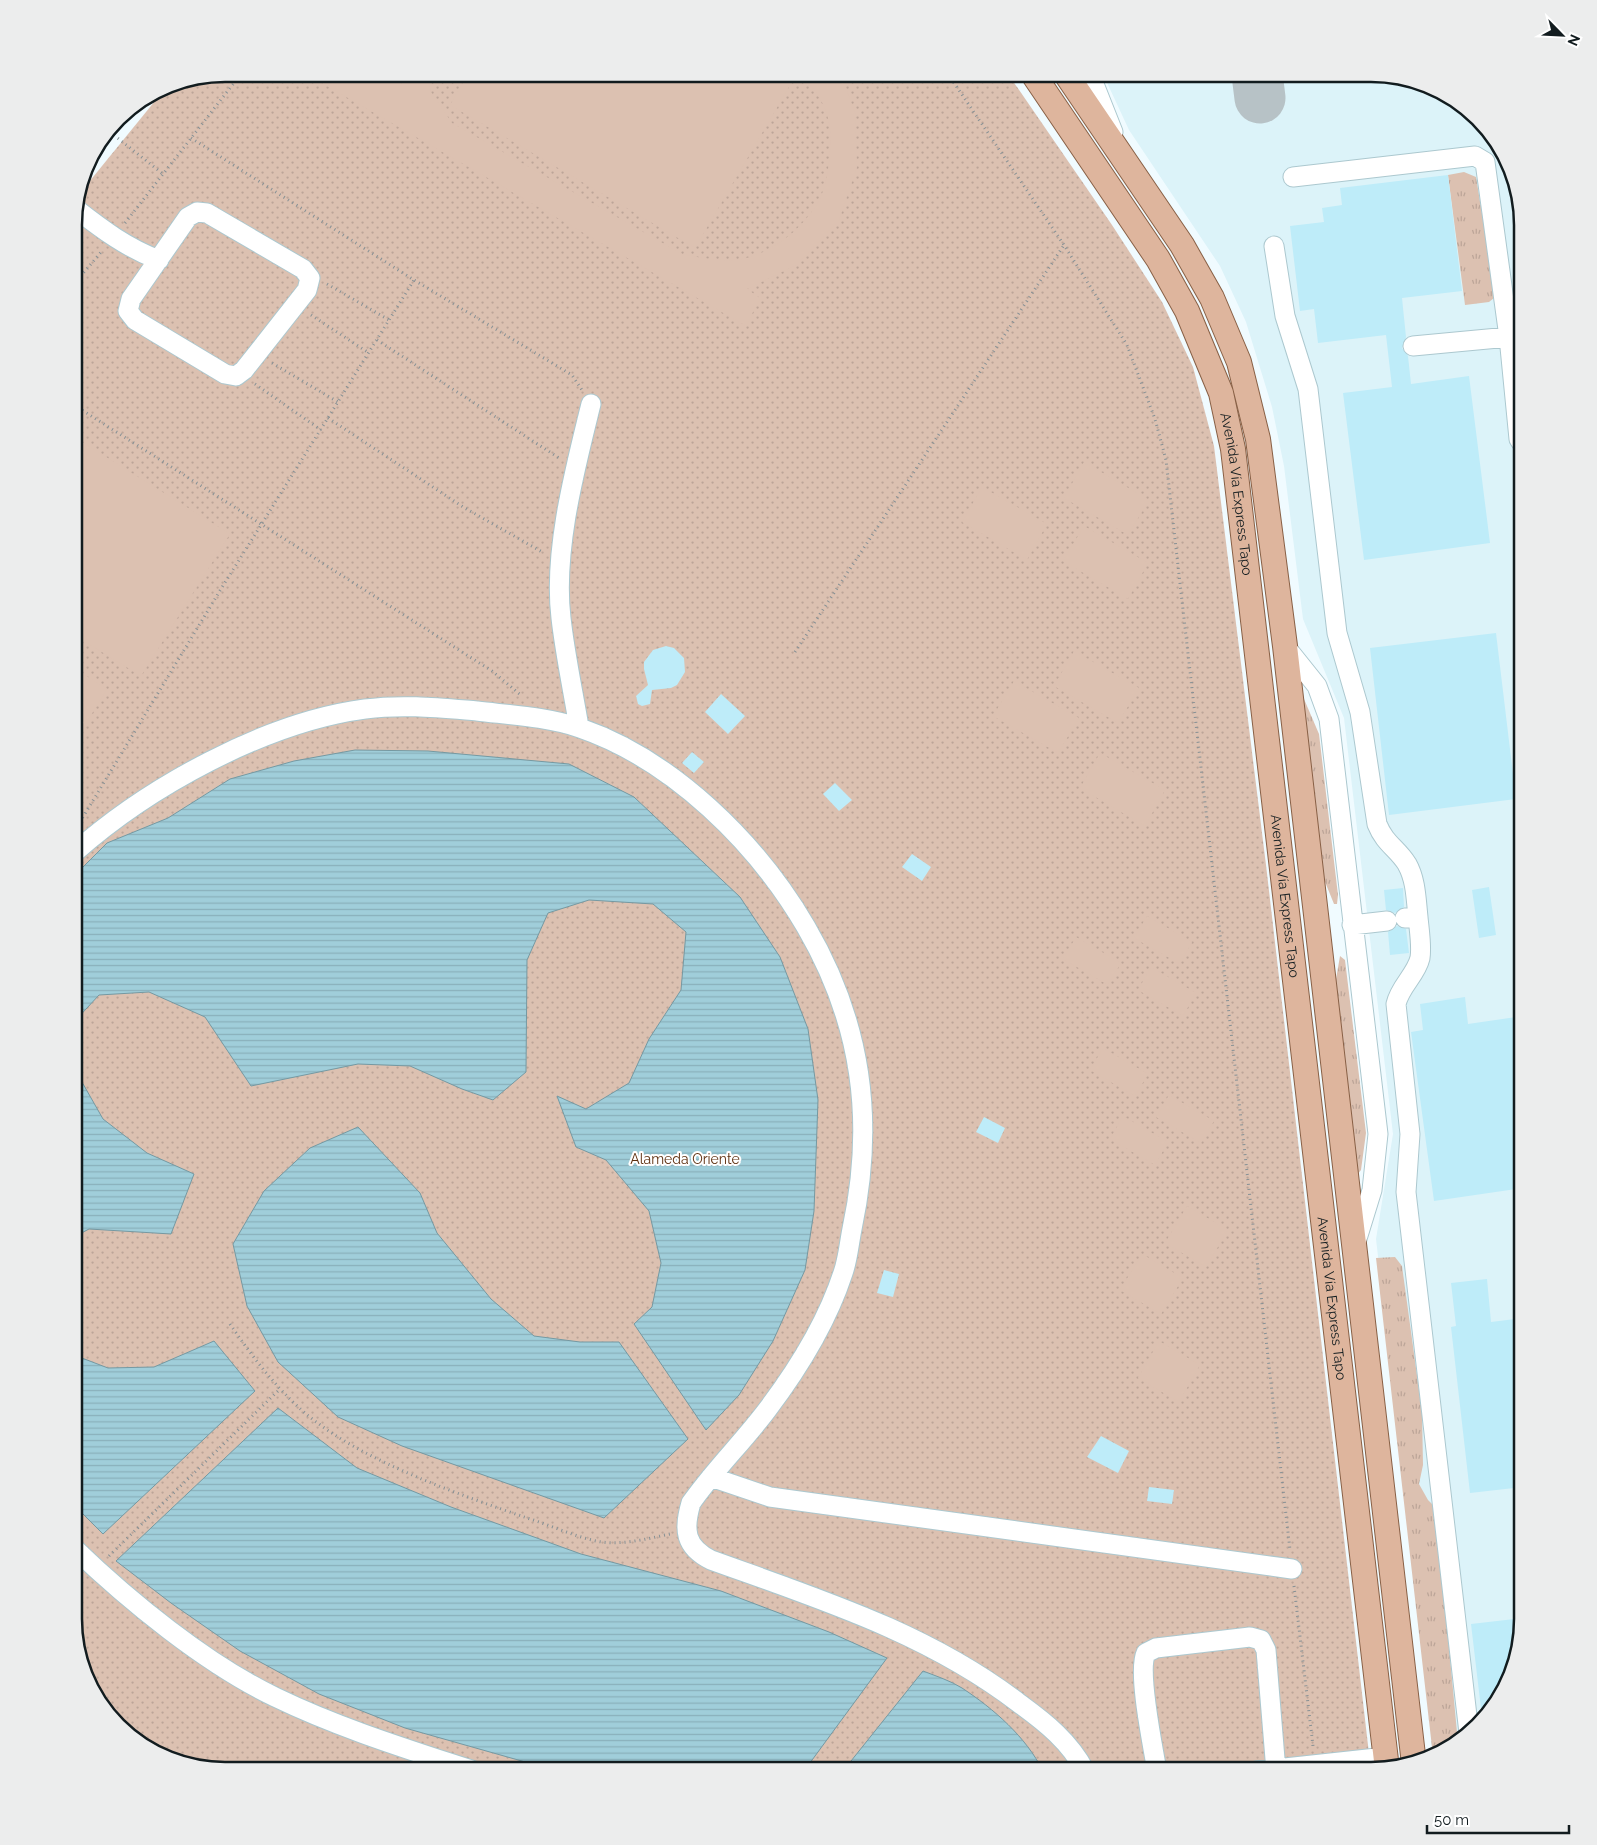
<svg xmlns="http://www.w3.org/2000/svg" width="1597" height="1845" font-family="Raleway,sans-serif">
	<defs>
		<pattern id="grass-tufts" width="24" height="20" patternUnits="userSpaceOnUse" patternTransform="scale(1.25)"><rect width="24" height="20" fill="#dcc1b1"/><path d="M3 7l-1-3M5 7V3M7 7l1-3M15 17l-1-3M17 17v-4M19 17l1-3" fill="none" stroke="#bca598"/></pattern>
		<pattern id="park-dots" width="8" height="8" patternUnits="userSpaceOnUse" patternTransform="scale(1.25)"><rect width="8" height="8" fill="#dcc1b1"/><path d="M2 2h.1M6 6h.1" fill="none" stroke="#bca598" stroke-width="1.8" stroke-linecap="round"/></pattern>
		<pattern id="water-rules" width="6" height="5" patternUnits="userSpaceOnUse" patternTransform="scale(1.25)"><rect width="6" height="5" fill="#a0ceda"/><path d="M0 2.5h6" fill="none" stroke="#89b0bb"/></pattern>
	</defs>
	<rect width="100%" height="100%" fill="#f0fbff"/>
	<path fill="#dcf3f9" d="M 1103,74 L 1381,74 L 1447,94 L 1492,133 L 1515,177 L 1523,225 L 1523,1620 L 1507,1687 L 1464,1740 L 1436,1754 L 1376,1239 L 1393,1134 L 1344,718 L 1303,619 L 1284,466 L 1272,407 L 1246,322 L 1220,266 L 1129,130 Z"/>
	<path fill="url(#grass-tufts)" d="M 1464,172 L 1476,177 L 1495,293 L 1494,298 L 1489,302 L 1465,305 L 1448,175 Z
		M 1304,699 L 1319,734 L 1338,895 L 1337,904 L 1334,904 L 1319,867 L 1302,701 Z
		M 1340,956 L 1345,960 L 1366,1133 L 1361,1170 L 1357,1175 L 1335,985 Z
		M 1395,1257 L 1402,1266 L 1422,1412 L 1423,1465 L 1419,1484 L 1428,1500 L 1436,1508 L 1458,1743 L 1433,1756 L 1376,1258 Z"/>
	<path fill="url(#park-dots)" d="M 226,74 L 1008,74 L 1112,225 L 1162,302 L 1193,367 L 1214,446 L 1266,865 L 1371,1771 L 225,1771 L 158,1755 L 105,1712 L 82,1668 L 74,1620 L 74,215 L 80,193 L 168,85 Z"/>
	<path fill="#dcc1b1" d="M 306,74 L 380,74 L 402,86 L 400,74 L 427,74 L 431,92 L 452,123 L 682,254 C 703,258 729,264 750,257 C 778,248 801,229 817,204 C 828,188 833,143 829,123 C 826,104 814,89 802,74 L 840,74 L 842,77 L 855,113 L 857,167 L 839,220 L 798,264 L 747,289 L 760,298 L 746,326 Z
		M 468,74 L 783,74 L 793,80 L 695,248 L 450,105 Z
		M 74,437 L 230,534 L 141,676 L 74,635 Z
		M 1084,462 L 1149,500 L 1128,535 L 1064,498 Z
		M 982,487 L 1047,524 L 1027,560 L 962,522 Z
		M 1084,526 L 1148,563 L 1128,599 L 1063,561 Z
		M 1074,651 L 1139,688 L 1118,723 L 1054,686 Z
		M 74,668 L 107,689 L 74,743 Z
		M 1014,681 L 1079,718 L 1058,753 L 993,716 Z
		M 1100,753 L 1165,790 L 1145,826 L 1080,788 Z
		M 1147,916 L 1192,942 L 1180,964 L 1134,938 Z
		M 1076,937 L 1121,963 L 1108,985 L 1063,959 Z
		M 1151,967 L 1196,993 L 1183,1016 L 1138,990 Z
		M 1103,1048 L 1148,1074 L 1135,1096 L 1090,1070 Z
		M 1169,1095 L 1214,1121 L 1201,1143 L 1156,1117 Z
		M 1123,1116 L 1168,1142 L 1155,1165 L 1110,1139 Z
		M 1187,1206 L 1228,1230 L 1206,1267 L 1165,1243 Z
		M 1142,1254 L 1183,1278 L 1161,1314 L 1120,1290 Z
		M 1159,1341 L 1200,1365 L 1179,1402 L 1138,1378 Z"/>
	<path fill="url(#water-rules)" stroke="#7599a2" d="M 355,750 L 428,751 L 569,764 L 634,797 L 740,897 L 780,957 L 808,1029 L 818,1100 L 814,1211 L 805,1270 L 773,1341 L 739,1395 L 706,1430 L 634,1324 L 652,1307 L 661,1263 L 649,1211 L 606,1160 L 576,1147 L 557,1096 L 586,1109 L 629,1083 L 649,1039 L 681,990 L 686,932 L 653,904 L 589,900 L 548,913 L 527,960 L 526,1072 L 493,1100 L 462,1089 L 410,1066 L 358,1064 L 251,1086 L 205,1017 L 149,992 L 99,995 L 74,1022 L 74,876 L 107,843 L 168,818 L 230,779 L 294,761 Z
		M 74,1068 L 103,1119 L 147,1153 L 194,1174 L 171,1234 L 89,1229 L 74,1237 Z
		M 358,1127 L 420,1193 L 437,1233 L 491,1299 L 534,1336 L 580,1342 L 619,1342 L 688,1439 L 604,1518 L 402,1446 L 338,1417 L 278,1362 L 247,1306 L 233,1244 L 264,1191 L 310,1148 Z
		M 214,1341 L 255,1391 L 103,1534 L 74,1505 L 74,1355 L 108,1368 L 154,1367 Z
		M 278,1408 L 357,1468 L 451,1507 L 581,1554 L 721,1591 L 829,1632 L 887,1658 L 804,1771 L 557,1771 L 405,1728 L 319,1694 L 240,1651 L 171,1603 L 116,1561 Z
		M 923,1671 C 936,1676 951,1681 962,1688 C 994,1709 1026,1737 1043,1771 L 843,1771 Z"/>
	<g fill="none" stroke-linecap="round" stroke-linejoin="round">
		<path stroke="#b7c2c6" stroke-width="51" d="M 1257,74 L 1260,98"/>
	</g>
	<path fill="#beecf9" d="M 1448,175 L 1462,291 L 1402,298 L 1406,337 L 1402,348 L 1408,356 L 1411,384 L 1469,376 L 1490,543 L 1364,560 L 1343,393 L 1392,387 L 1386,335 L 1318,343 L 1314,309 L 1300,311 L 1290,226 L 1324,222 L 1322,208 L 1342,205 L 1340,188 Z
		M 1496,633 L 1516,799 L 1389,815 L 1370,648 Z
		M 666,646 L 674,648 L 684,658 L 685,672 L 677,685 L 671,688 L 652,690 L 650,704 L 642,706 L 638,704 L 636,696 L 648,685 L 644,669 L 644,662 L 653,650 Z
		M 721,694 L 745,716 L 728,734 L 705,712 Z
		M 692,752 L 704,762 L 694,773 L 682,763 Z
		M 835,783 L 852,800 L 839,811 L 823,794 Z
		M 912,854 L 931,867 L 922,881 L 902,867 Z
		M 1489,887 L 1496,935 L 1479,938 L 1472,890 Z
		M 1403,888 L 1404,907 L 1395,913 L 1386,910 L 1384,890 Z
		M 1397,926 L 1406,929 L 1409,953 L 1390,955 L 1388,932 Z
		M 1465,997 L 1468,1024 L 1523,1016 L 1523,1188 L 1434,1201 L 1411,1032 L 1423,1030 L 1420,1004 Z
		M 984,1117 L 1005,1128 L 998,1143 L 976,1132 Z
		M 884,1270 L 899,1274 L 893,1297 L 877,1293 Z
		M 1487,1279 L 1491,1322 L 1523,1318 L 1523,1487 L 1470,1493 L 1451,1327 L 1456,1326 L 1451,1283 Z
		M 1101,1436 L 1129,1451 L 1118,1473 L 1087,1457 Z
		M 1149,1487 L 1174,1490 L 1172,1504 L 1147,1501 Z
		M 1523,1618 L 1507,1687 L 1482,1717 L 1471,1624 Z"/>
	<g fill="none" stroke-linecap="round" stroke-linejoin="round">
		<g stroke="#acc8cf" stroke-width="21">
			<path id="minor" d="M 1090,74 L 1113,132
				M 1293,177 L 1475,156 L 1485,162 L 1509,337 L 1519,439 L 1523,445
				M 76,209 C 103,230 127,248 159,260
				M 197,212 L 207,213 L 303,269 L 310,278 L 307,290 L 244,370 L 236,376 L 225,374 L 135,320 L 128,311 L 131,299 L 188,217 Z
				M 1274,246 L 1285,316 L 1308,389 L 1337,633 L 1360,712 L 1377,824 C 1385,844 1397,848 1407,864 C 1416,880 1416,899 1418,917
				M 1413,346 L 1509,337
				M 1285,646 L 1317,686 L 1329,719 L 1378,1134 L 1372,1190 L 1356,1242
				M 579,727 C 573,691 565,654 561,618 C 553,551 575,469 591,404
				M 74,853 C 148,787 266,722 365,709 C 403,704 440,708 477,711 C 510,715 548,717 580,728 C 673,760 757,843 806,927 C 862,1023 875,1121 852,1229 C 849,1244 848,1259 843,1273 C 827,1322 798,1369 767,1410 C 743,1442 714,1470 691,1503 C 683,1530 685,1547 711,1560 C 819,1599 928,1633 1020,1704 C 1046,1723 1070,1742 1085,1771
				M 1405,918 L 1418,917 C 1419,929 1422,946 1420,958 C 1416,975 1400,986 1396,1004 L 1410,1134 L 1406,1192 L 1469,1733
				M 1352,925 L 1387,921
				M 711,1477 L 770,1497 L 1292,1569
				M 74,1548 C 129,1601 206,1664 275,1697 C 339,1728 407,1749 474,1771
				M 1157,1771 C 1153,1747 1137,1671 1146,1653 L 1156,1648 L 1250,1637 L 1261,1640 L 1266,1650 L 1276,1771
				M 1256,1771 L 1386,1757"/>
		</g>
		<g stroke="#886046" stroke-width="26">
			<g id="major">
				<path id="s1" d="M 1033,74 L 1158,259 L 1187,311 L 1221,393 L 1233,449 L 1387,1769"/>
				<path d="M 1066,74 L 1182,245 L 1212,298 L 1239,362 L 1258,439 L 1285,646 L 1414,1764"/>
			</g>
		</g>
		<path stroke="#869094" stroke-width="3" stroke-dasharray="1 4" stroke-linecap="butt" d="M 948,74 L 1064,245 L 1127,345 L 1155,419 L 1166,460 L 1290,1550
			M 110,132 L 163,174
			M 191,138 L 414,280 L 572,375 L 582,390
			M 125,223 L 241,74
			M 74,284 L 102,251
			M 327,284 L 389,320
			M 311,315 L 369,353
			M 377,340 L 559,458
			M 272,363 L 338,402
			M 255,384 L 321,430
			M 74,405 L 492,671 L 522,696
			M 328,418 L 463,507 L 544,553
			M 795,652 L 1064,245
			M 80,822 L 221,589 L 414,280
			M 230,1324 C 252,1356 275,1387 305,1413 C 361,1461 458,1494 527,1518 C 550,1525 573,1536 596,1541 C 620,1546 646,1539 670,1534
			M 109,1556 L 280,1389
			M 1294,1586 L 1313,1746"/>
		<use href="#minor" stroke="#fff" stroke-width="19"/>
		<use href="#major" stroke="#deb59d" stroke-width="24"/>
	</g>
	<g text-anchor="middle" dominant-baseline="central" stroke-width="4" stroke-linejoin="round" paint-order="stroke">
		<g font-size="14" fill="#121c1f" stroke="#fff">
			<text stroke="none"><textPath href="#s1" startOffset="474">Avenida Vía Express Tapo</textPath></text>
			<text stroke="none"><textPath href="#s1" startOffset="879">Avenida Vía Express Tapo</textPath></text>
			<text stroke="none"><textPath href="#s1" startOffset="1284">Avenida Vía Express Tapo</textPath></text>
		</g>
		<g font-size="14" fill="#5e2f0f" stroke="#fff">
			<text x="685" y="1159">Alameda Oriente</text>
		</g>
	</g>
	<path d="M0 0H1597V1845H0ZM225 82H1371A143 143 0 0 1 1514 225V1619A143 143 0 0 1 1371 1762H225A143 143 0 0 1 82 1619V225A143 143 0 0 1 225 82Z" fill="#eceded" fill-rule="evenodd"/>
	<path fill="none" stroke="#121c1f" stroke-width="2.5" d="M225 82H1371A143 143 0 0 1 1514 225V1619A143 143 0 0 1 1371 1762H225A143 143 0 0 1 82 1619V225A143 143 0 0 1 225 82Z"/>
	<g transform="translate(1562 35) rotate(114)" stroke="#ffffff" stroke-width="4" paint-order="stroke">
	<path d="M0-4L9 19L0 12L-9 19Z" fill="#121c1f"/>
	<text y="-8" font-size="14" font-weight="bold" text-anchor="middle" fill="#121c1f">N</text>
	</g>
	<path d="M1427 1825v8h142v-8" fill="none" stroke="#121c1f" stroke-width="2.5"/>
	<text x="1434" y="1825" font-size="15" fill="#121c1f" stroke="#ffffff" stroke-width="4" paint-order="stroke">50 m</text>
</svg>
